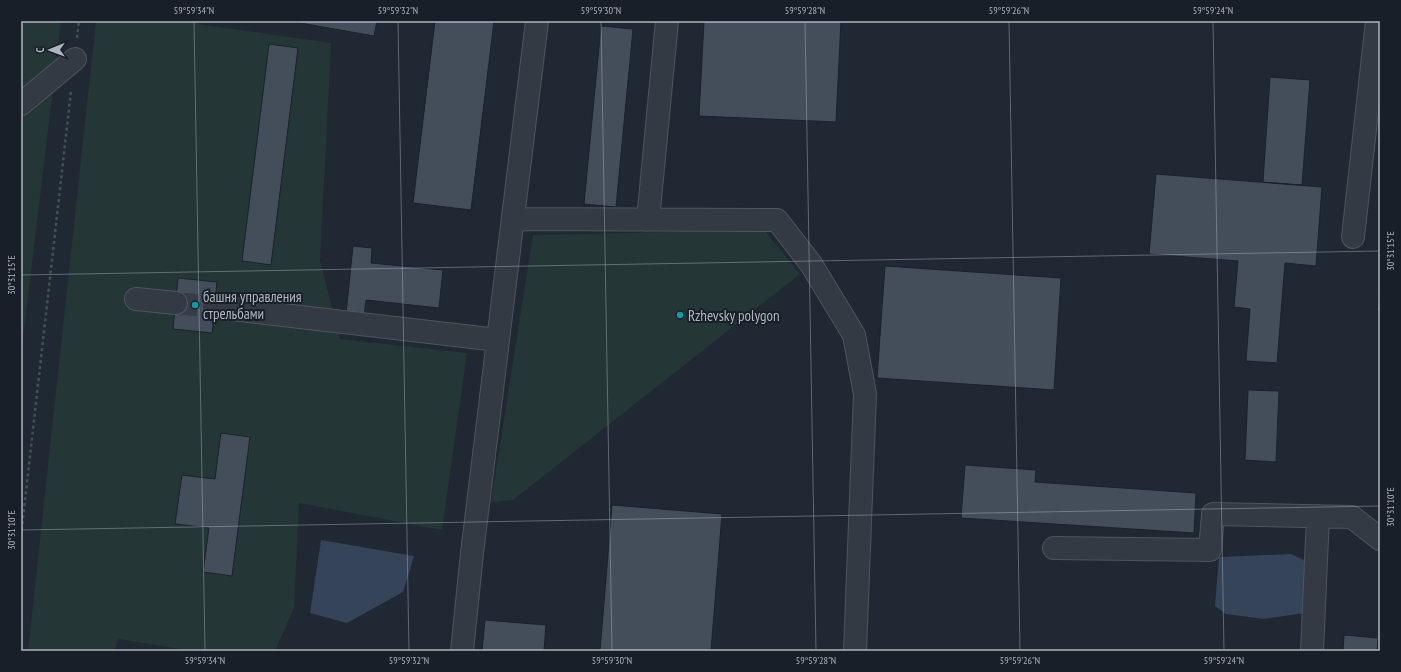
<svg xmlns="http://www.w3.org/2000/svg" width="1401" height="672" font-family="'PT Sans Narrow',sans-serif">
	<rect width="100%" height="100%" fill="#202833"/>
	<path fill="#253636" d="M 21,21 L 61,21 L 21,356 Z
		M 96,21 L 197,21 L 197,24 L 331,43 L 320,261 L 340,339 L 467,353 L 442,530 L 299,503 L 294,608 L 275,651 L 192,651 L 119,639 L 114,651 L 28,651 Z
		M 764,230 L 800,274 L 513,500 L 491,502 L 533,235 Z"/>
	<path fill="#354459" d="M 321,540 L 414,556 L 403,592 L 347,623 L 310,613 Z
		M 1291,554 L 1306,561 L 1305,613 L 1264,619 L 1226,614 L 1215,606 L 1219,557 Z"/>
	<path fill="#434e5a" stroke="#1b212a" d="M 289,21 L 377,21 L 374,36 Z
		M 435,21 L 494,21 L 471,210 L 413,203 Z
		M 704,21 L 841,21 L 836,122 L 699,116 Z
		M 601,26 L 633,29 L 616,207 L 584,204 Z
		M 269,44 L 298,48 L 271,265 L 242,261 Z
		M 1270,77 L 1310,80 L 1302,185 L 1263,182 Z
		M 1156,174 L 1322,187 L 1316,266 L 1285,263 L 1277,363 L 1246,361 L 1250,309 L 1234,307 L 1238,261 L 1149,254 Z
		M 353,246 L 372,248 L 371,263 L 443,270 L 439,308 L 366,300 L 364,316 L 346,314 Z
		M 885,266 L 1061,278 L 1054,390 L 877,378 Z
		M 178,278 L 217,282 L 212,333 L 173,329 Z
		M 1380,287 L 1380,311 L 1377,311 Z
		M 1248,390 L 1279,391 L 1276,462 L 1245,460 Z
		M 221,433 L 250,437 L 232,576 L 203,572 L 209,528 L 175,524 L 182,475 L 215,479 Z
		M 965,465 L 1036,470 L 1035,482 L 1196,493 L 1194,533 L 961,518 Z
		M 612,505 L 722,514 L 711,651 L 600,651 Z
		M 485,620 L 546,625 L 544,651 L 482,651 Z
		M 1344,635 L 1378,638 L 1377,651 L 1343,651 Z"/>
	<g fill="none" stroke-linecap="round" stroke-linejoin="round">
		<path stroke="#353d48" stroke-width="22" stroke-dasharray="22 11" stroke-linecap="butt" d="M 176,303 L 214,307"/>
		<g stroke="#4e555f" stroke-width="24">
			<path id="minor" d="M 21,104 L 75,59
				M 513,219 L 777,220 L 811,264 L 854,335 L 865,394 L 855,651
				M 648,220 L 667,21
				M 1353,237 L 1377,21
				M 136,299 L 176,303
				M 214,307 L 498,340
				M 1054,548 L 1210,550 L 1213,514 L 1352,517 L 1380,539
				M 462,651 L 472,553 L 537,21
				M 1312,651 L 1318,516"/>
		</g>
		<path stroke="#415254" stroke-width="2.5" stroke-dasharray="3 3" stroke-linecap="butt" d="M 77,38 L 79,21
			M 21,536 L 71,91"/>
		<use href="#minor" stroke="#333a44" stroke-width="22"/>
	</g>
	<path fill="none" stroke="#adb5c1" stroke-width="1" stroke-opacity="0.45" d="M 194,21 L 205,651M 398,21 L 409,651M 601,21 L 612,651M 805,21 L 816,651M 1009,21 L 1020,651M 1213,21 L 1224,651M 21,275 L 1380,251M 21,530 L 1380,506"/>
	<g fill="#0f9aa8" stroke="#191f28" stroke-width="1.5">
		<circle cx="195" cy="305" r="4"/>
		<circle cx="680" cy="315" r="4"/>
	</g>
	<g text-anchor="middle" dominant-baseline="central" stroke-width="4" stroke-linejoin="round" paint-order="stroke">
		<g font-size="15" fill="#adb5c1" stroke="#191f28" text-anchor="start">
			<text x="203" y="296">башня управления<tspan x="203" dy="17">стрельбами</tspan></text>
			<text x="688" y="315">Rzhevsky polygon</text>
		</g>
	</g>
	<rect width="1401" height="672" fill="none" stroke="#191f28" stroke-width="44"/>
	<g transform="translate(50 50) rotate(269)" stroke="#191f28" stroke-width="3" paint-order="stroke">
	<path d="M0-3L7 15L0 10L-7 15Z" fill="#adb5c1"/>
	<text y="-6" font-size="11" font-weight="bold" text-anchor="middle" fill="#adb5c1">С</text>
	</g>
	<rect x="22" y="22" width="1357" height="628" fill="none" stroke="#adb5c1" stroke-width="1.5"/>
	<g font-size="10" text-anchor="middle" fill="#adb5c1">
		<text x="194" y="14">59°59'34"N</text>
		<text x="398" y="14">59°59'32"N</text>
		<text x="601" y="14">59°59'30"N</text>
		<text x="805" y="14">59°59'28"N</text>
		<text x="1009" y="14">59°59'26"N</text>
		<text x="1213" y="14">59°59'24"N</text>
		<text transform="translate(1390 251) rotate(-90)" y="4">30°31'15"E</text>
		<text transform="translate(11 275) rotate(-90)" y="4">30°31'15"E</text>
		<text transform="translate(1390 507) rotate(-90)" y="4">30°31'10"E</text>
		<text transform="translate(11 530) rotate(-90)" y="4">30°31'10"E</text>
		<text x="205" y="664">59°59'34"N</text>
		<text x="409" y="664">59°59'32"N</text>
		<text x="612" y="664">59°59'30"N</text>
		<text x="816" y="664">59°59'28"N</text>
		<text x="1020" y="664">59°59'26"N</text>
		<text x="1224" y="664">59°59'24"N</text>
	</g>
</svg>
